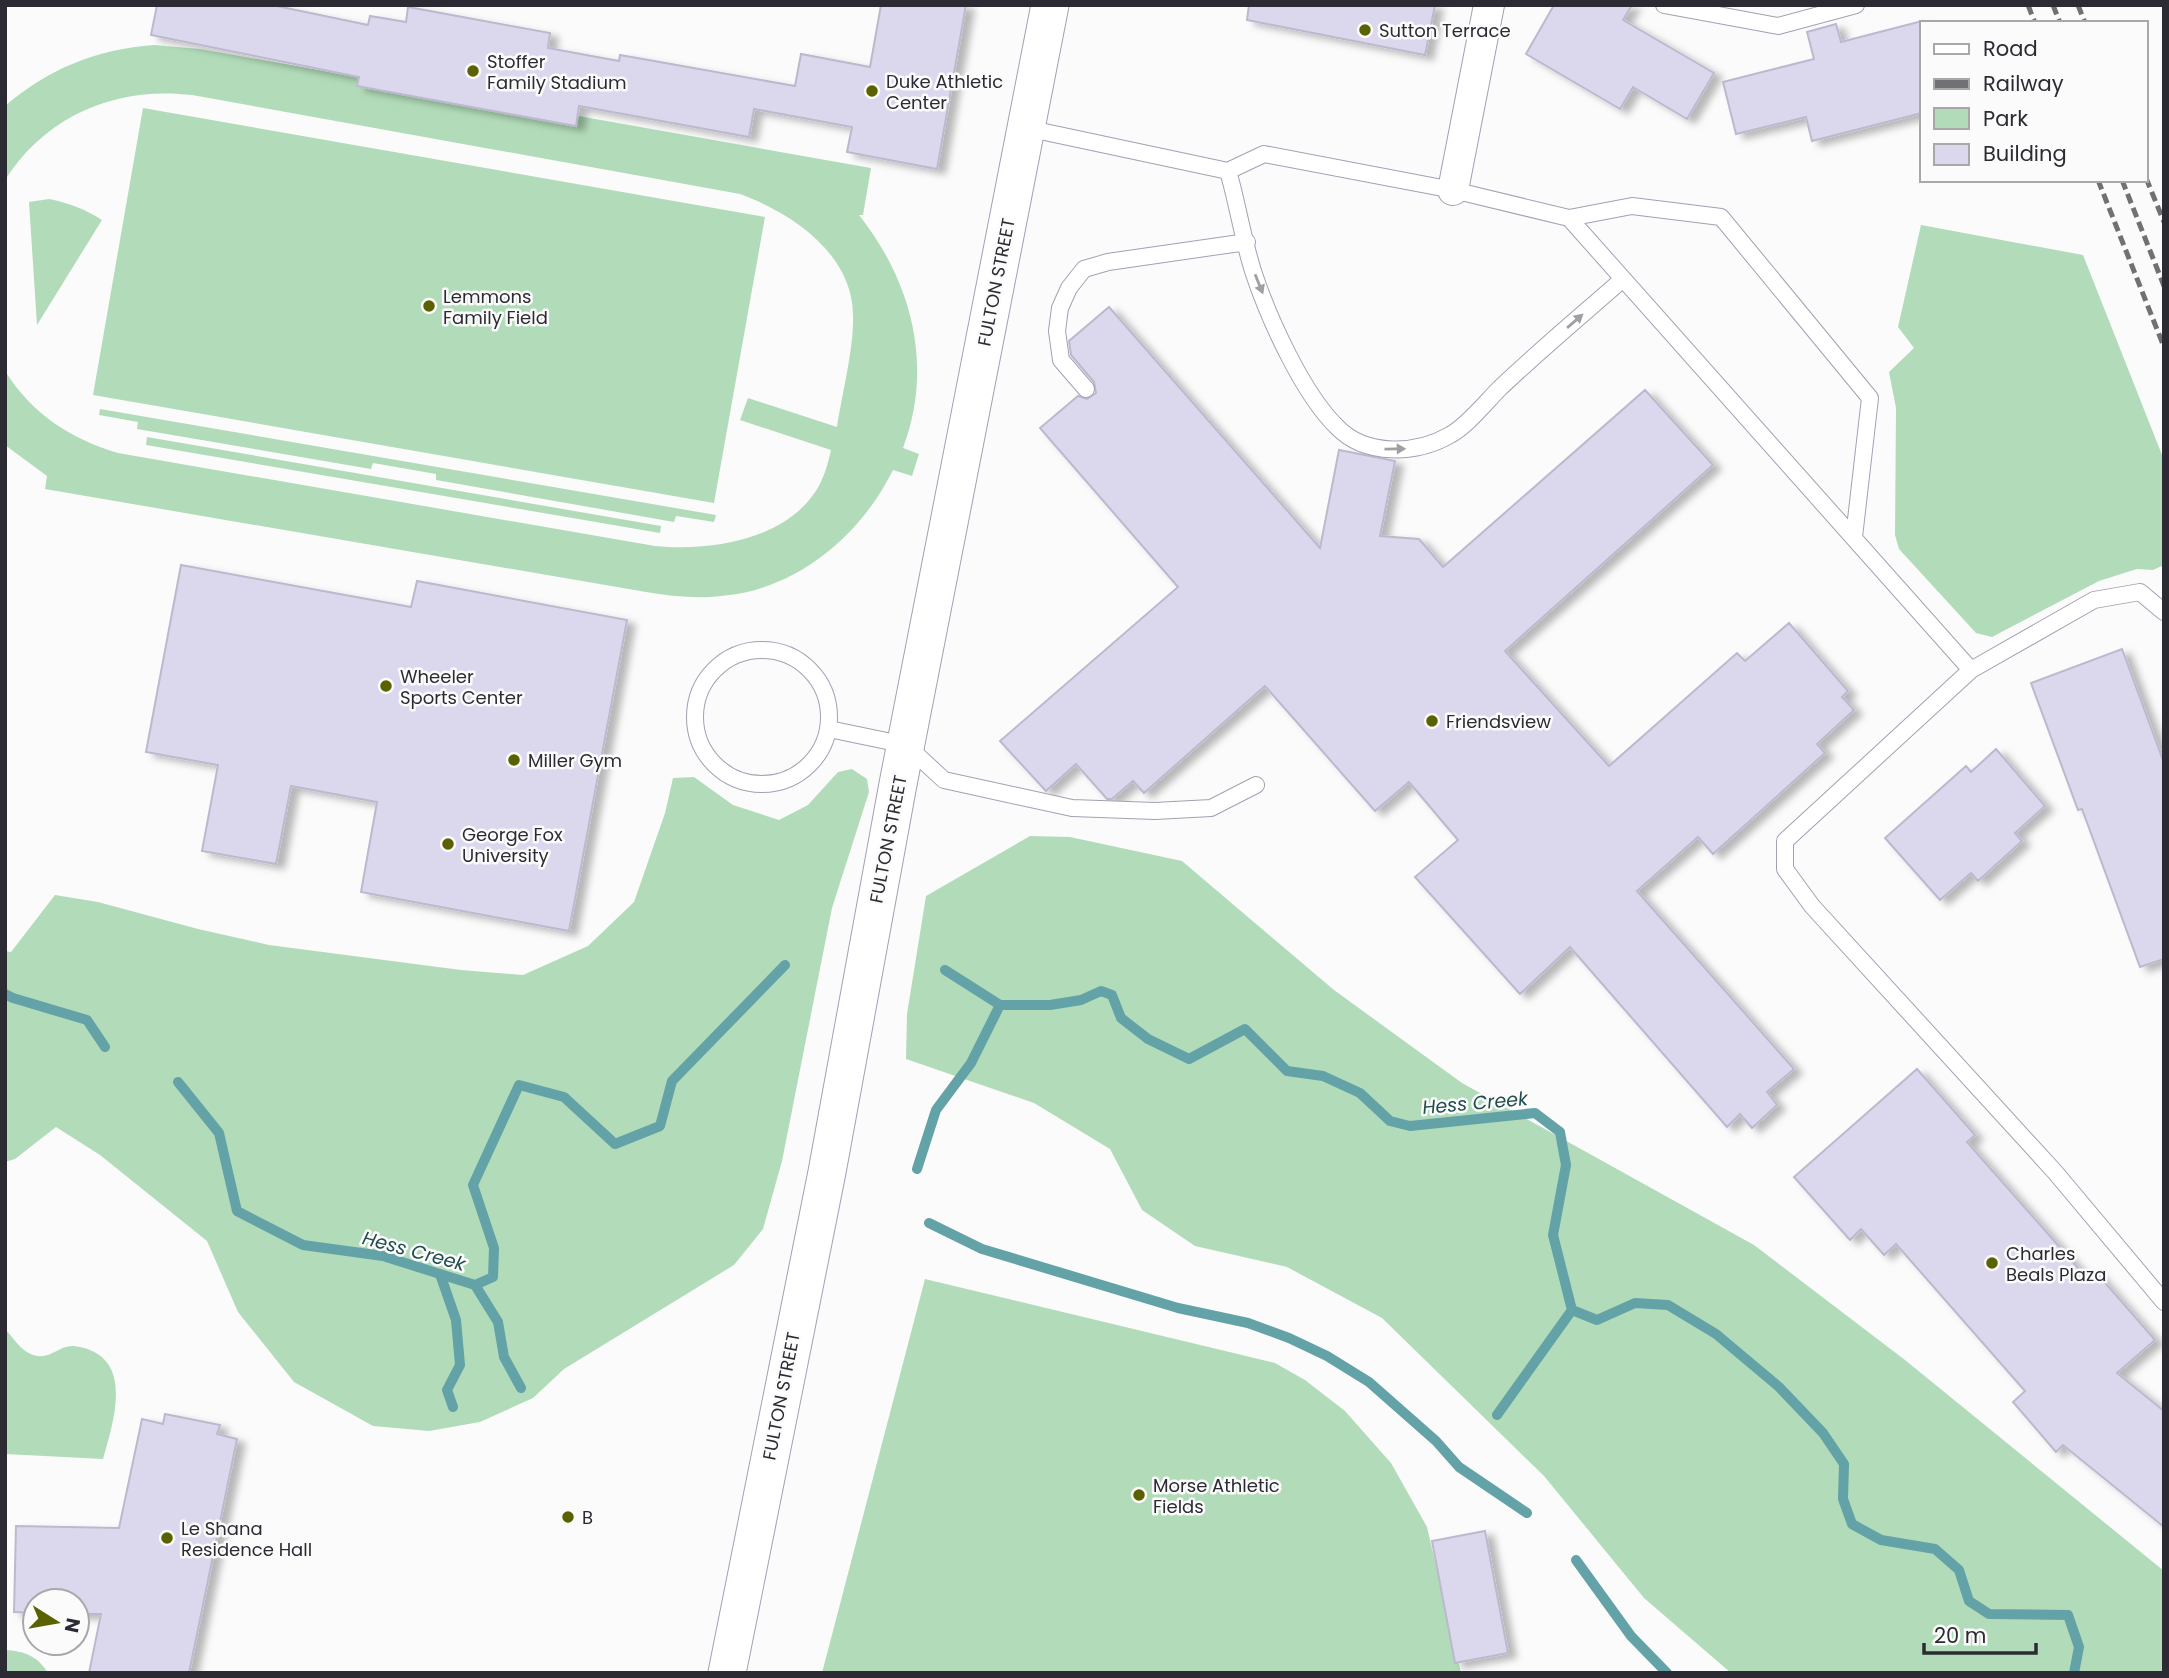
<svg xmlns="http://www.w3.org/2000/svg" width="2169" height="1678" font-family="Poppins,sans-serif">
	<defs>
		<filter id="shadow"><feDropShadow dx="8" dy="4.5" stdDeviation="3.5" flood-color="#0004"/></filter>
	</defs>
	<rect width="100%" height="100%" fill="#fbfbfb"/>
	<path fill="#b2dcb9" d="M 154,45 L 200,49 L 871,168 L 863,215 L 859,215 C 912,282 934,366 903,448 L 919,454 L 912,476 L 893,470 C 861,535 797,590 721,596 C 697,599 670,596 646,592 L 45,489 L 47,476 L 5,445 L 5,371 C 32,414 71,439 118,453 L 655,546 C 706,551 775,542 810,499 C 822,485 827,468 831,450 L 740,420 L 748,398 L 837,427 C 842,394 854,348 853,316 C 853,254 792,213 740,194 L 192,95 C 117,86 46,115 5,180 L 5,106 C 48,69 97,49 154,45 Z
		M 143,108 L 765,217 L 714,503 L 93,395 Z
		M 49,199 C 69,203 85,209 102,220 L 37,325 L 29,202 Z
		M 1921,225 L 2083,255 L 2164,460 L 2164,565 L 2153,570 L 2137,569 L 2099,581 L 1992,637 L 1976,633 L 1899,549 L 1895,535 L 1896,408 L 1889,372 L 1914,348 L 1898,327 Z
		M 100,409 L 716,515 L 714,522 L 676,516 L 674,522 L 436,480 L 436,474 L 373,463 L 371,469 L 137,429 L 138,422 L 99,415 Z
		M 147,437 L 661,526 L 660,533 L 146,445 Z
		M 852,769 L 867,779 L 869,792 L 832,908 L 782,1161 L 763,1229 L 734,1265 L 564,1369 L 533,1398 L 480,1422 L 429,1431 L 373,1426 L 294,1382 L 238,1312 L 207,1241 L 100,1155 L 56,1127 L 15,1159 L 5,1162 L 5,951 L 11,952 L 55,895 L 98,902 L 198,929 L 269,945 L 461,970 L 523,975 L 588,946 L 634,902 L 665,813 L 673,778 L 694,777 L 733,805 L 779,820 L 808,805 L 838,772 Z
		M 1030,836 L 1070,837 L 1182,861 L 1334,990 L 1462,1083 L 1754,1245 L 1905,1360 L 2164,1571 L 2164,1673 L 1731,1673 L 1644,1598 L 1544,1476 L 1382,1318 L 1287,1267 L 1195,1246 L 1142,1210 L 1110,1149 L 1034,1103 L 906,1059 L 907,1014 L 926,896 Z
		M 925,1279 L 1275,1363 L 1305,1380 L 1345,1411 L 1391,1463 L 1427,1527 L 1461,1673 L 822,1673 Z
		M 5,1329 C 15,1339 22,1354 38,1356 C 51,1358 60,1345 74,1346 C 136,1354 114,1420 103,1459 L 5,1454 Z
		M 5,1650 C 24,1651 38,1656 48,1673 L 5,1673 Z"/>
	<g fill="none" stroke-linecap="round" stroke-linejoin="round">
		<path stroke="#63a2a7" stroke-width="10" d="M 945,970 L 1000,1005 L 1050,1005 L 1081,1000 L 1101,991 L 1112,995 L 1121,1018 L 1148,1039 L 1189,1059 L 1245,1029 L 1287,1071 L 1323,1076 L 1360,1093 L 1390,1121 L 1410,1126 L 1535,1113 L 1560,1132 L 1566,1165 L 1553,1235 L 1572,1310 L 1597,1320 L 1635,1303 L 1668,1305 L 1716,1334 L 1779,1387 L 1823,1433 L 1844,1464 L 1843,1499 L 1852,1524 L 1881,1540 L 1935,1549 L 1959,1570 L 1969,1601 L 1989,1614 L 2068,1615 L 2079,1647 L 2074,1673
			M 5,994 L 13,998 L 87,1020 L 105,1047
			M 178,1082 L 219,1133 L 237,1211 L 303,1245 L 383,1256 L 475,1285 L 493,1277 L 494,1248 L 473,1185 L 519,1085 L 564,1097 L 615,1144 L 660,1126 L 672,1081 L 785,965
			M 917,1169 L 936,1110 L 971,1063 L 1000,1005
			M 929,1223 L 982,1249 L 1178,1308 L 1248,1323 L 1289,1338 L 1327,1356 L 1369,1382 L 1436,1441 L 1459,1467 L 1527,1513
			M 440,1274 L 456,1320 L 460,1365 L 447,1390 L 453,1407
			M 475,1285 L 498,1322 L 504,1357 L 521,1388
			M 1497,1415 L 1572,1310
			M 1576,1560 L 1631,1636 L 1667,1673"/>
	</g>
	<path fill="#dbd8ee" stroke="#bcb9cf" stroke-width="2" filter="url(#shadow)" d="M 157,5 L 272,5 L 368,25 L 370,16 L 406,22 L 408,7 L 550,33 L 548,48 L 619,61 L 620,55 L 795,86 L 801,54 L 870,67 L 881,5 L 966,5 L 937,169 L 847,152 L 852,127 L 754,109 L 749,137 L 579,106 L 576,126 L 357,86 L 359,77 L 151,35 Z
		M 1249,5 L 1435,5 L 1425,55 L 1247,20 Z
		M 1554,5 L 1632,5 L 1623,20 L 1714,73 L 1687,119 L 1633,87 L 1620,109 L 1526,54 Z
		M 1922,21 L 1922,113 L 1812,141 L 1806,117 L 1736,134 L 1723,82 L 1814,59 L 1807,32 L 1836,24 L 1841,42 Z
		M 1109,307 L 1320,548 L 1339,450 L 1395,461 L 1380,536 L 1419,539 L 1443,567 L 1645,390 L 1713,465 L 1505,651 L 1609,766 L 1737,653 L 1745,661 L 1789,623 L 1848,691 L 1842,697 L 1854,710 L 1817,744 L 1825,753 L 1713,854 L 1698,837 L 1637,891 L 1794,1069 L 1767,1092 L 1777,1105 L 1752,1128 L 1740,1114 L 1727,1127 L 1570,947 L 1520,994 L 1415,877 L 1458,840 L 1409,782 L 1375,811 L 1265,686 L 1144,793 L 1133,781 L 1112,799 L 1107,799 L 1076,764 L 1046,791 L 1000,741 L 1178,587 L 1040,428 L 1078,396 L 1087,399 L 1096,393 L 1094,382 L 1071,355 L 1069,341 Z
		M 181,565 L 411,607 L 417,581 L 627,620 L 569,931 L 361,892 L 377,802 L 291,786 L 276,864 L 202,851 L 218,765 L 146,752 Z
		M 2122,649 L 2164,763 L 2164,959 L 2140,967 L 2082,809 L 2078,810 L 2031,683 Z
		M 1996,749 L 2045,806 L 2015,833 L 2022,841 L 1978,881 L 1971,873 L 1940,900 L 1885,838 L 1966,766 L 1971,772 Z
		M 1917,1069 L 1975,1135 L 1967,1142 L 2086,1277 L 2094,1270 L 2155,1340 L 2117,1373 L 2164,1411 L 2164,1527 L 2063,1445 L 2056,1452 L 2013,1402 L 2025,1391 L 1896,1244 L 1884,1255 L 1861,1229 L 1850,1240 L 1794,1177 Z
		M 165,1414 L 220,1425 L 217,1434 L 237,1439 L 189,1673 L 89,1673 L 101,1614 L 77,1614 L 77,1601 L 35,1601 L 35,1613 L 14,1612 L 16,1526 L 119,1528 L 142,1419 L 163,1424 Z
		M 1485,1531 L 1508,1653 L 1455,1663 L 1432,1541 Z"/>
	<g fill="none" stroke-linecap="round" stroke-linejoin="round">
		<g stroke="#a3a0b5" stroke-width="18">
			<path id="service" d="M 1664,5 L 1778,26 L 1856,5
				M 1026,128 L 1228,171 L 1264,154 L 1453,190 L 1569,218 L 1971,670
				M 1228,171 C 1238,205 1243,241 1254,274 C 1269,319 1303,394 1337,427 C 1366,457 1417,454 1450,435 C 1467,426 1486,402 1500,388 C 1540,350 1582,315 1623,279
				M 1569,218 L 1632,206 L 1721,217 L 1870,398 L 1854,537
				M 1086,389 L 1061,360 L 1057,331 L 1060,308 L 1069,288 L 1084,269 L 1108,262 L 1247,242
				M 2164,612 L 2140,592 L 2094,600 L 1971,670 L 1785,841 L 1785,869 L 1812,906 L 2055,1172 L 2164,1302
				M695 717a67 67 0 1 1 134 0a67 67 0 1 1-134 0Z
				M 829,729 L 906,745 L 944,780 L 1072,808 L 1155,811 L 1211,808 L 1256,785"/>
		</g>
		<g stroke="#a3a0b5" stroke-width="32">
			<path id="minor" d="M 1453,190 L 1489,5"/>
		</g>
		<g stroke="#a3a0b5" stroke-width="39">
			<path id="tertiary" d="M 727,1673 L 827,1172 L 898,784 L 1050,5"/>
		</g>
		<use href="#service" stroke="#fff" stroke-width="16"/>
		<use href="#minor" stroke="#fff" stroke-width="30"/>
		<use href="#tertiary" stroke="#fff" stroke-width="37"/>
		<path stroke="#717075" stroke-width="5" stroke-dasharray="10 5" stroke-linecap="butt" d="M 2028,5 L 2035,23
			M 2053,5 L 2060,23
			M 2078,5 L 2085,23
			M 2146,178 L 2164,222
			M 2098,180 L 2164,347
			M 2122,180 L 2164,286"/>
	</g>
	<defs><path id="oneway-solid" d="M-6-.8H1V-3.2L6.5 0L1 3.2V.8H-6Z" transform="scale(1.75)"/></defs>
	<g fill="#a0a0a3">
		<use href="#oneway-solid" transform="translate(1259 284) rotate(68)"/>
		<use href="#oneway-solid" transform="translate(1575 321) rotate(-41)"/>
		<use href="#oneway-solid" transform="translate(1395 449) rotate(-1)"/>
	</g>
	<g fill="#5a6200" stroke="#fbfbfb" stroke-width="2.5">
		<circle cx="1365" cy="30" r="7"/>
		<circle cx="473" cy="71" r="7"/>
		<circle cx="872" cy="91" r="7"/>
		<circle cx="429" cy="306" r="7"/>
		<circle cx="386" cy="686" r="7"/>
		<circle cx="1432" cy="721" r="7"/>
		<circle cx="514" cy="760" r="7"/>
		<circle cx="448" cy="844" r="7"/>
		<circle cx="1992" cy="1263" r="7"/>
		<circle cx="1139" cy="1495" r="7"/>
		<circle cx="568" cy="1517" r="7"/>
		<circle cx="167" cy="1538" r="7"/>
	</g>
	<g text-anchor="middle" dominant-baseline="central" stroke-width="5" stroke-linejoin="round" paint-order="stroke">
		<g font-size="18" fill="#2c2b33" stroke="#fbfbfb" text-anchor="start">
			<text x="1379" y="30">Sutton Terrace</text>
			<text x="487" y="61">Stoffer<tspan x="487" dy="21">Family Stadium</tspan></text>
			<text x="886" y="81">Duke Athletic<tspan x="886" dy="21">Center</tspan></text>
			<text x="443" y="296">Lemmons<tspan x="443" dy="21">Family Field</tspan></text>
			<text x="400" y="676">Wheeler<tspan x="400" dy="21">Sports Center</tspan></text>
			<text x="1446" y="721">Friendsview</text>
			<text x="528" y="760">Miller Gym</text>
			<text x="462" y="834">George Fox<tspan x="462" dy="21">University</tspan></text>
			<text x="2006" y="1253">Charles<tspan x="2006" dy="21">Beals Plaza</tspan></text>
			<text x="1153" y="1485">Morse Athletic<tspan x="1153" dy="21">Fields</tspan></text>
			<text x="582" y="1517">B</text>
			<text x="181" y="1528">Le Shana<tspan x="181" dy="21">Residence Hall</tspan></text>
		</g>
		<g font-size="18" fill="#2c2b33" stroke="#fbfbfb">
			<text transform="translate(996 282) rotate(-79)">FULTON STREET</text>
			<text transform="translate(888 839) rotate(-79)">FULTON STREET</text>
			<text transform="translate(781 1396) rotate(-79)">FULTON STREET</text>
		</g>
		<g font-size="19" font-style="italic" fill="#224d4e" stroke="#fbfbfb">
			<text transform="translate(1475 1103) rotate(-5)">Hess Creek</text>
			<text transform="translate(414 1251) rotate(15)">Hess Creek</text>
		</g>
	</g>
	<rect width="2169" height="1678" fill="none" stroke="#2c2b33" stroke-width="14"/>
	<rect x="1920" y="21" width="228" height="161" fill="#fbfbfb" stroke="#a8a8ab" stroke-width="2"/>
	<rect x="1934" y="44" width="35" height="10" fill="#ffffff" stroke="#a8a8ab" stroke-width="2"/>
	<text x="1983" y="56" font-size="21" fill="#2c2b33">Road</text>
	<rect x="1934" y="79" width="35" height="10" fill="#717075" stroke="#a8a8ab" stroke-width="2"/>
	<text x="1983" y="91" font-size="21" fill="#2c2b33">Railway</text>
	<rect x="1934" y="108" width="35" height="21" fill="#b2dcb9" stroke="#a8a8ab" stroke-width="2"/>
	<text x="1983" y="126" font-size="21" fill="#2c2b33">Park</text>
	<rect x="1934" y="144" width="35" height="21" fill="#dbd8ee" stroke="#a8a8ab" stroke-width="2"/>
	<text x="1983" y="161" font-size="21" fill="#2c2b33">Building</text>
	<g transform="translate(56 1622) rotate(101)"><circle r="33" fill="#fbfbfb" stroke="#a8a8ab" stroke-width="2"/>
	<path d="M0-5L12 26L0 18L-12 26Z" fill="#5a6200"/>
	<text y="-10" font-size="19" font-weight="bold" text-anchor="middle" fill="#2c2b33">N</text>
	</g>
	<path d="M1924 1643v10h112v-10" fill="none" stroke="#2c2b33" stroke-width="3.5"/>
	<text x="1934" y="1643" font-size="21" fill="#2c2b33" stroke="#fbfbfb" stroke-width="5" paint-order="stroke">20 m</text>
</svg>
